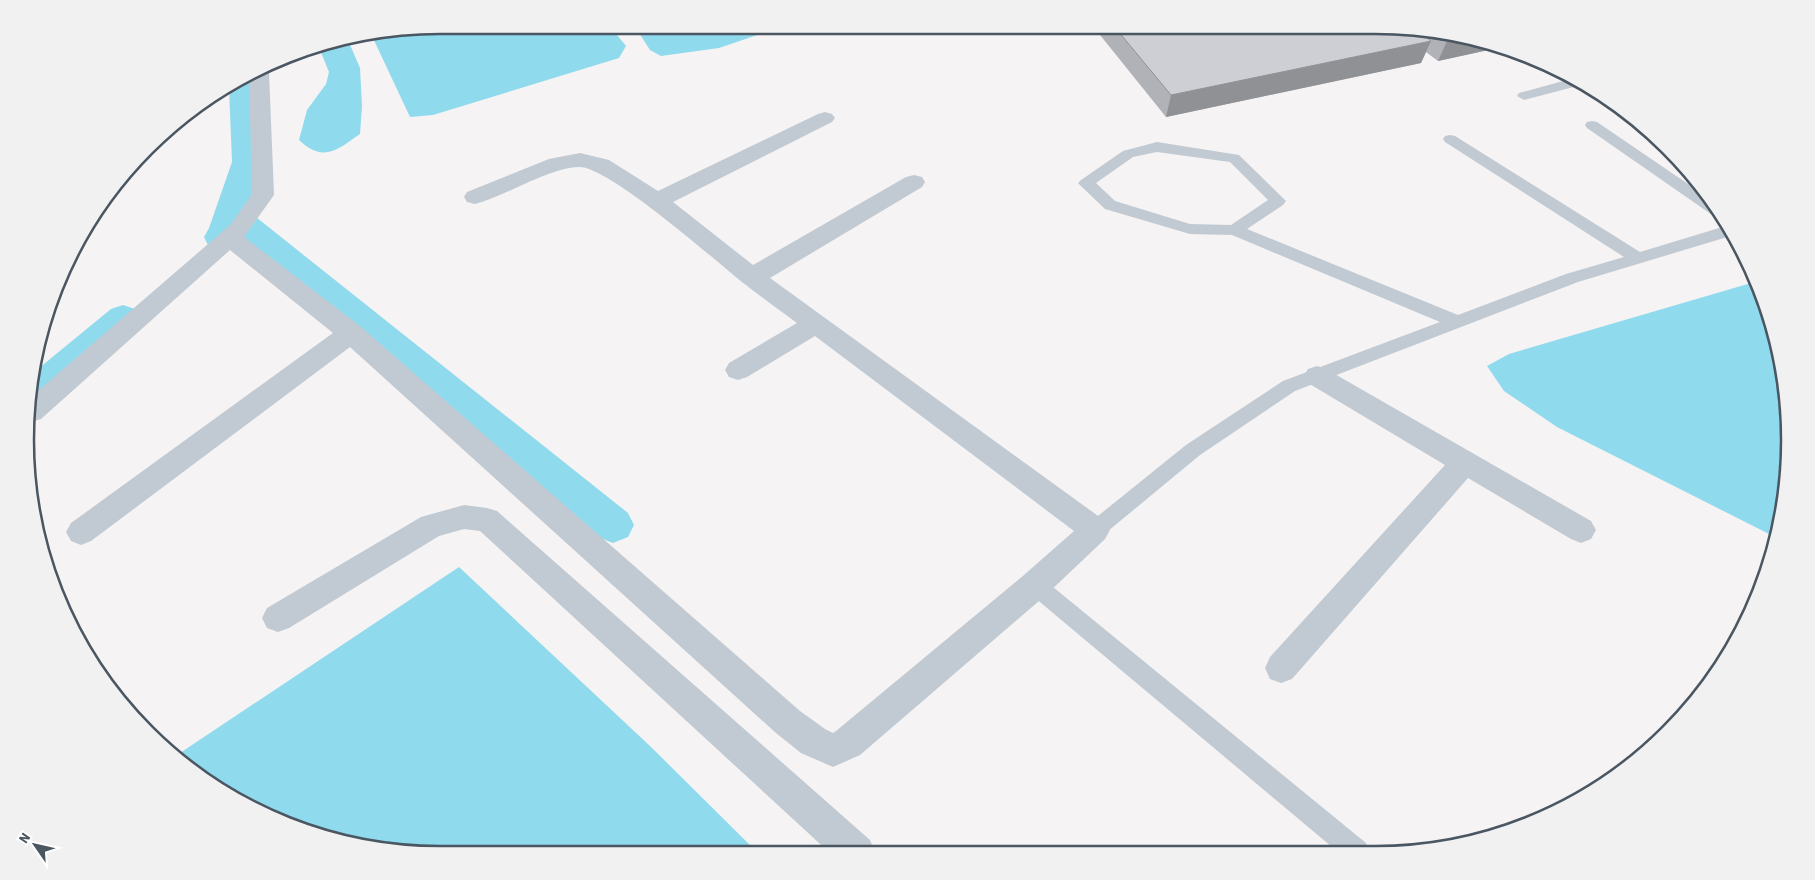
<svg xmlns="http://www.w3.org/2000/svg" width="1815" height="880" font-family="'Source Sans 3',sans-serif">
	<rect width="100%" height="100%" fill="#f5f3f3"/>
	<path fill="#90daee" d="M 440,25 L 609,25 L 626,46 L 619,58 L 433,115 L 410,117 L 372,36 Z
		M 634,25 L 787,25 L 719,48 L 661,56 L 650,50 Z
		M 348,40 L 360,68 L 362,106 L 360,134 C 337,150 323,163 299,140 L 307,110 L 326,84 L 329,72 L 318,45 Z
		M 1758,281 L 1782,359 L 1790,440 L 1782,521 L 1777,538 L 1557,427 L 1504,391 L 1487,366 L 1509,354 Z
		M 459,567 L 650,746 L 759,854 L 440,855 L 359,847 L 281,823 L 174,757 Z"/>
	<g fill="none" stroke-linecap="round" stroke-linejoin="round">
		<path fill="#90daee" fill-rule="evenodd" d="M 253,76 L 257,81 L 262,162 L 247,210 L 628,513 L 634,525 L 628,537 L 613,543 L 598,537 L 238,237 C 231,249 221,248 208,245 L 204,237 L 209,228 L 232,162 L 229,88 Z
			M 123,305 L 135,309 L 141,318 L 135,327 L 45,405 L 31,409 L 33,373 L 111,309 Z"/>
		<path fill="#c1cad2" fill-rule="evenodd" d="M 1574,78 L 1585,84 L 1524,100 L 1517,96 L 1519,93 Z
			M 1592,121 L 1597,122 L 1713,201 L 1725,219 L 1718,219 L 1587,128 L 1585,125 L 1587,122 Z
			M 1450,135 L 1455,136 L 1640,252 L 1729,225 L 1734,235 L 1578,282 L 1295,391 L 1200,455 L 1102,536 L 1095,539 L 1088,536 L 1085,530 L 1088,524 L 1186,445 L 1283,381 L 1440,322 L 1232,235 L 1190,234 L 1105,209 L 1081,186 L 1078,183 L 1081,180 L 1123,151 L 1157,142 L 1239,155 L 1286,201 L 1283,205 L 1247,229 L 1458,315 L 1566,274 L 1624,257 L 1445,142 L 1443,139 L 1445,136 ZM 1157,152 L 1230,162 L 1268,200 L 1231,225 L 1190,224 L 1115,201 L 1096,183 L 1133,157 Z
			M 1035,576 L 1042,578 L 1366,843 L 1369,852 L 1338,852 L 1028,592 L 1025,585 L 1028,578 Z"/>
		<path fill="#c1cad2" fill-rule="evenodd" d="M 266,68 L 269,72 L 274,195 L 244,237 L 360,326 L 800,711 L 825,729 L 833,733 L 836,731 L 1024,575 L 1074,531 L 815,336 L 747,377 L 738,380 L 729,377 L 725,370 L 729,363 L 797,323 C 779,310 760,296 742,282 C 715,260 608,166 579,167 C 548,168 506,196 475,204 L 467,202 L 464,197 L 467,192 L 549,159 L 580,153 L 609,160 L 658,191 L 818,114 L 825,112 L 832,114 L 835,118 L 832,122 L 673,202 L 753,265 L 906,177 L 914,175 L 922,177 L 925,182 L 922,187 L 770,278 L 1105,521 L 1110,530 L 1105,539 L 1046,595 L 860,755 L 833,767 L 801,753 L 776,733 L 350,347 L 91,541 L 81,545 L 71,541 L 66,532 L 71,523 L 333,333 L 230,250 L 41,419 L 31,422 L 32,396 L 222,232 L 231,224 L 252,194 L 249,78 Z
			M 1317,366 L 1326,369 L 1591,521 L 1596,530 L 1591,539 L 1581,543 L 1571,539 L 1468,478 L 1292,679 L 1281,683 L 1270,679 L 1265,668 L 1270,657 L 1445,465 L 1308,383 L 1304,376 L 1308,369 Z
			M 464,505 L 487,508 L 497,511 L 870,840 L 875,853 L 831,854 L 480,531 L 464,529 L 439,536 L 289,628 L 278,632 L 267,628 L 262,618 L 267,608 L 421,517 Z"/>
	</g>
	<path fill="#b0b2b7" d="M 1092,25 L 1375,25 L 1456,33 L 1502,47 L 1438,61 L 1426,52 L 1421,63 L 1166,117 Z"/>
	<path fill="#909195" d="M 1464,35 L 1502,47 L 1438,61 L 1448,39 Z
		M 1431,41 L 1421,63 L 1166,117 L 1171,95 Z"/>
	<path fill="#cdcfd5" stroke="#909195" d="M 1113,25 L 1375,25 L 1417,29 L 1431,41 L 1171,95 Z
		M 1438,31 L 1456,33 L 1464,35 L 1448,39 Z"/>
	<path d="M0 0H1815V880H0ZM440 34H1375A406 406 0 0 1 1781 440V440A406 406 0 0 1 1375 846H440A406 406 0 0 1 34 440V440A406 406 0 0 1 440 34Z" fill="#f1f1f2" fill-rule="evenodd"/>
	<path fill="none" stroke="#4a5661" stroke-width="2.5" d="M440 34H1375A406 406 0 0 1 1781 440V440A406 406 0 0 1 1375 846H440A406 406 0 0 1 34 440V440A406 406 0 0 1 440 34Z"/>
	<g transform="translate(35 845) rotate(304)" stroke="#ffffff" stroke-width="4" paint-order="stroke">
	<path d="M0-4L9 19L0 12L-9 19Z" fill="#4a5661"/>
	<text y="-8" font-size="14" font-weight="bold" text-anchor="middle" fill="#4a5661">N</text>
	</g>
</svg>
